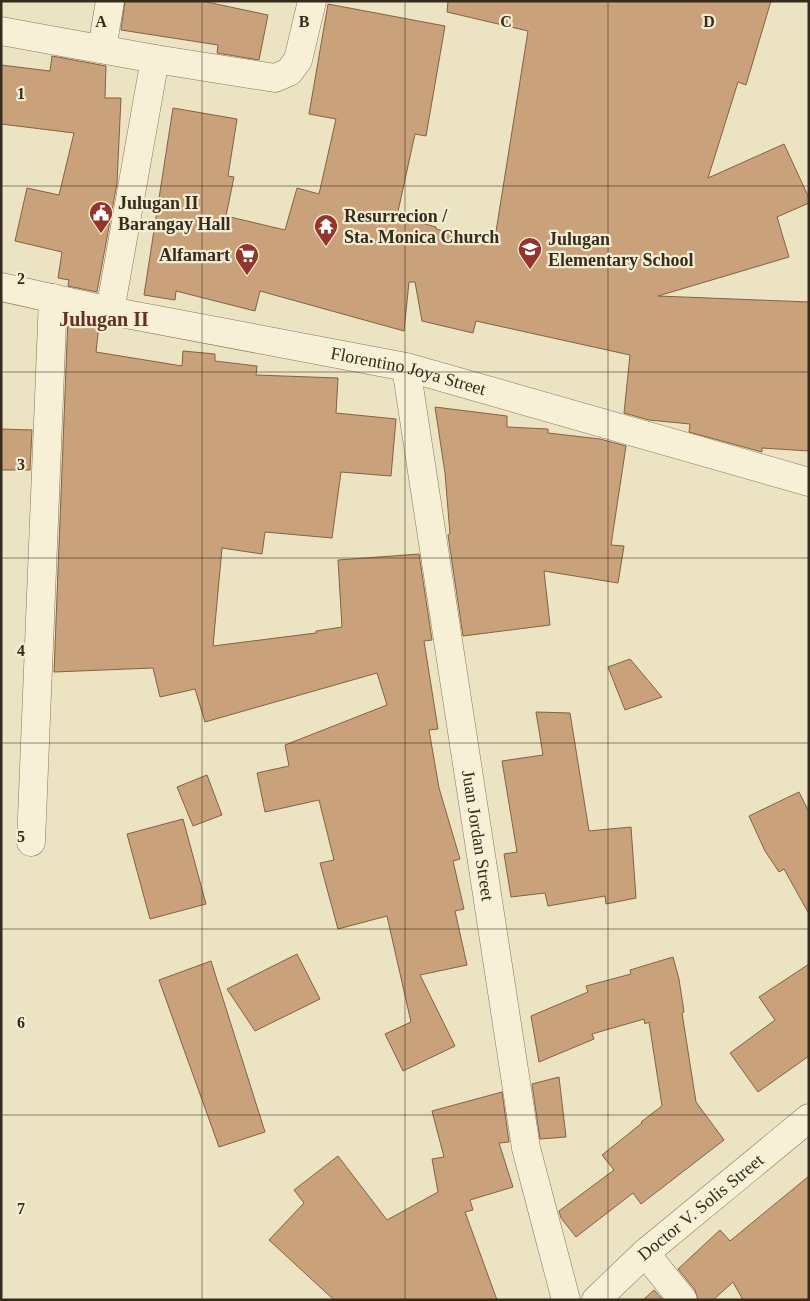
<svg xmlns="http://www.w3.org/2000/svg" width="810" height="1301" font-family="'Times New Roman',serif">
	<rect width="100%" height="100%" fill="#ece3c3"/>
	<path fill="#c9a17a" stroke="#846141" d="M 125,1 L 202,1 L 268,15 L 259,60 L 217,53 L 218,45 L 121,30 Z
		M 448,1 L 771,1 L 746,85 L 738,82 L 708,178 L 784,144 L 809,198 L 809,203 L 777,217 L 789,257 L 658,296 L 809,302 L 809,451 L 762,448 L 762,452 L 689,432 L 690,424 L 649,420 L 624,413 L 630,355 L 476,321 L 473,333 L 422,321 L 415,282 L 409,282 L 404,331 L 260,291 L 255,311 L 176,291 L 175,300 L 144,295 L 173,108 L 237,119 L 228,176 L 234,177 L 226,216 L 285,230 L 297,188 L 319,194 L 336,119 L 309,114 L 328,4 L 445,26 L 426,136 L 415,134 L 397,216 L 436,227 L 436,229 L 494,244 L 528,31 L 447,12 Z
		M 52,56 L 106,66 L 105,98 L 121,98 L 117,183 L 97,292 L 68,286 L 69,280 L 58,278 L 62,252 L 15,241 L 27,188 L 59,195 L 74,133 L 1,124 L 1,65 L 50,71 Z
		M 68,318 L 99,325 L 96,352 L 182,366 L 183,351 L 215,354 L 215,361 L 257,366 L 256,375 L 338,378 L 336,413 L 396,419 L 391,476 L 341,472 L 332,538 L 265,532 L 262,554 L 222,548 L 213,646 L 316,633 L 316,631 L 342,627 L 338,560 L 419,554 L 432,640 L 424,641 L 438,729 L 429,730 L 439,788 L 460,859 L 453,861 L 464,909 L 455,911 L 467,965 L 420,975 L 455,1046 L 403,1071 L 385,1034 L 411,1022 L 387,916 L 338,929 L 320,863 L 334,860 L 319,800 L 265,812 L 257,773 L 289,766 L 285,745 L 387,705 L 377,673 L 205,722 L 195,689 L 160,697 L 153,668 L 54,672 Z
		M 435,407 L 507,416 L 507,427 L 548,429 L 548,433 L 600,439 L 626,446 L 611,545 L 624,546 L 618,583 L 544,571 L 550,625 L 463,636 L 448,535 L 450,534 L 445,473 Z
		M 1,429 L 32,430 L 30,470 L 1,470 Z
		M 630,659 L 662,697 L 625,710 L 608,667 Z
		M 536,712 L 570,713 L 589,831 L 631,827 L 636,898 L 606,904 L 605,896 L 548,906 L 545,893 L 511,897 L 504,854 L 517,852 L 502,761 L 543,755 Z
		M 207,775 L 222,815 L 193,826 L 177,787 Z
		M 799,792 L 809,812 L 809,914 L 784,869 L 779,872 L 765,851 L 749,816 Z
		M 183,819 L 206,904 L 150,919 L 127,834 Z
		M 297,954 L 320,999 L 255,1031 L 227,989 Z
		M 673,957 L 679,979 L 684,1012 L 682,1013 L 696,1102 L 724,1140 L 641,1204 L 633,1193 L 576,1237 L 561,1218 L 559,1211 L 614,1170 L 602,1155 L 642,1123 L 641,1122 L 662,1106 L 649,1022 L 645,1024 L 644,1019 L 592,1034 L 594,1039 L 539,1062 L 531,1016 L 588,992 L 586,986 L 631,974 L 630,970 Z
		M 211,961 L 265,1132 L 219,1147 L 159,980 Z
		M 809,964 L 809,1056 L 758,1092 L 730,1053 L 775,1020 L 759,997 Z
		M 559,1077 L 566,1137 L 540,1139 L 532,1084 Z
		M 502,1092 L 509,1142 L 499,1143 L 513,1187 L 470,1200 L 473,1210 L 465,1212 L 497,1300 L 334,1300 L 269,1240 L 304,1203 L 294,1190 L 338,1156 L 387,1220 L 438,1192 L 432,1159 L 444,1157 L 432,1111 Z
		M 809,1176 L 809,1300 L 743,1300 L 733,1282 L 713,1300 L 698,1300 L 695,1290 L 678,1269 L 720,1230 L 730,1241 Z
		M 654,1290 L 663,1300 L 643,1300 Z"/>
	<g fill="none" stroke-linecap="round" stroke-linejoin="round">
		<g stroke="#86755a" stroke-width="29">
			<g id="minor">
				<path d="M 1,31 L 155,59 L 275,78 L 289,72 L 298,60 L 312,1"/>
				<path d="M 102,49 L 110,1"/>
				<path d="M 110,311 L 155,59"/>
				<path id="s1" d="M 406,367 L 526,1148 L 566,1300"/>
				<path d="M 31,842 L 53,298"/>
				<path d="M 645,1253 L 683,1300"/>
			</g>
		</g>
		<g stroke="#86755a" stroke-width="29">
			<g id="tertiary">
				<path id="s2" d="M 1,287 L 110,311 L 406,367 L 809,482"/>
				<path id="s3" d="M 596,1300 L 645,1253 L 809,1118"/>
			</g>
		</g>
		<use href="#minor" stroke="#f7f0d6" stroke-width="28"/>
		<use href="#tertiary" stroke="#f7f0d6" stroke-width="28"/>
	</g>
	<path fill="none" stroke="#362c1e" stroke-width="1" stroke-opacity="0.55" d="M 202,1 L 202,1300M 405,1 L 405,1300M 608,1 L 608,1300M 1,186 L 809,186M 1,372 L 809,372M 1,558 L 809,558M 1,743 L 809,743M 1,929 L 809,929M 1,1115 L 809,1115"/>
	<defs>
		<g id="civic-pin" transform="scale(1.25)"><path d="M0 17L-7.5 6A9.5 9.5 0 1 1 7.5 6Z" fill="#93342d" stroke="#f4edd2"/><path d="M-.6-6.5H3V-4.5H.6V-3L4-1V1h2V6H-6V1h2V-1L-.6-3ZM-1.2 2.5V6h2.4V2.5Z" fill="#fff"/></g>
		<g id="temple-pin" transform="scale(1.25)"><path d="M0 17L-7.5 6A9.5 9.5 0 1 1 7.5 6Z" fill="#93342d" stroke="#f4edd2"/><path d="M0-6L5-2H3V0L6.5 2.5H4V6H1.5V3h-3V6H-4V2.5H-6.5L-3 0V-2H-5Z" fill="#fff"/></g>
		<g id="school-pin" transform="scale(1.25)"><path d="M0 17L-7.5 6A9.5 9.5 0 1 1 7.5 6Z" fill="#93342d" stroke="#f4edd2"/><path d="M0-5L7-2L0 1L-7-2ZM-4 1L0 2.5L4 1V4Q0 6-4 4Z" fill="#fff"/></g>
		<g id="supermarket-pin" transform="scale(1.25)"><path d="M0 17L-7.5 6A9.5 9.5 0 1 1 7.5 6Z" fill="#93342d" stroke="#f4edd2"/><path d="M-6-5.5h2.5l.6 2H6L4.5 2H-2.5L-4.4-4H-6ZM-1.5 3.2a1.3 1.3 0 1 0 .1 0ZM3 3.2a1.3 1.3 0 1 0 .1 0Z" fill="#fff"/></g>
	</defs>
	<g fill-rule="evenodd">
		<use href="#civic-pin" x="101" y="213"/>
		<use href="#temple-pin" x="326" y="226"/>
		<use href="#school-pin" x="530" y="249"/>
		<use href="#supermarket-pin" x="247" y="255"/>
	</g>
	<g text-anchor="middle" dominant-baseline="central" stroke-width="4.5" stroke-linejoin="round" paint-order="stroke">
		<g font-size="18" font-weight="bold" fill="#362c1e" stroke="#f4edd2" text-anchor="start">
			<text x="118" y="203">Julugan II<tspan x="118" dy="21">Barangay Hall</tspan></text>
			<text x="344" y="216">Resurrecion /<tspan x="344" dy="21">Sta. Monica Church</tspan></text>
			<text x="548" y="239">Julugan<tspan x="548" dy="21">Elementary School</tspan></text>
			<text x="230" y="255" text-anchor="end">Alfamart</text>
		</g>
		<g font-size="18" fill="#362c1e" stroke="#f4edd2">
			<text stroke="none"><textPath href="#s2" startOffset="416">Florentino Joya Street</textPath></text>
			<text stroke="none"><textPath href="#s1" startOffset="474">Juan Jordan Street</textPath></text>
			<text stroke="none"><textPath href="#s3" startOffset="140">Doctor V. Solis Street</textPath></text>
		</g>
		<g font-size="20" font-weight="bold" fill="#61321f" stroke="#f4edd2">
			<text x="104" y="319">Julugan II</text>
		</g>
	</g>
	<g font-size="16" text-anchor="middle" font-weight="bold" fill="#362c1e" stroke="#f4edd2" stroke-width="4.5" stroke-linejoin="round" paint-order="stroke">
		<text x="101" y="27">A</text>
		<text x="304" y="27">B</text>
		<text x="506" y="27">C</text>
		<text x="709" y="27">D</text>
		<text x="21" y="99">1</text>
		<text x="21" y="284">2</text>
		<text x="21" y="470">3</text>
		<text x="21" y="656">4</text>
		<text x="21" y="842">5</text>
		<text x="21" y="1028">6</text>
		<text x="21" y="1214">7</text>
	</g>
	<rect width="810" height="1301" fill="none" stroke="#362c1e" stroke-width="5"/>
</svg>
